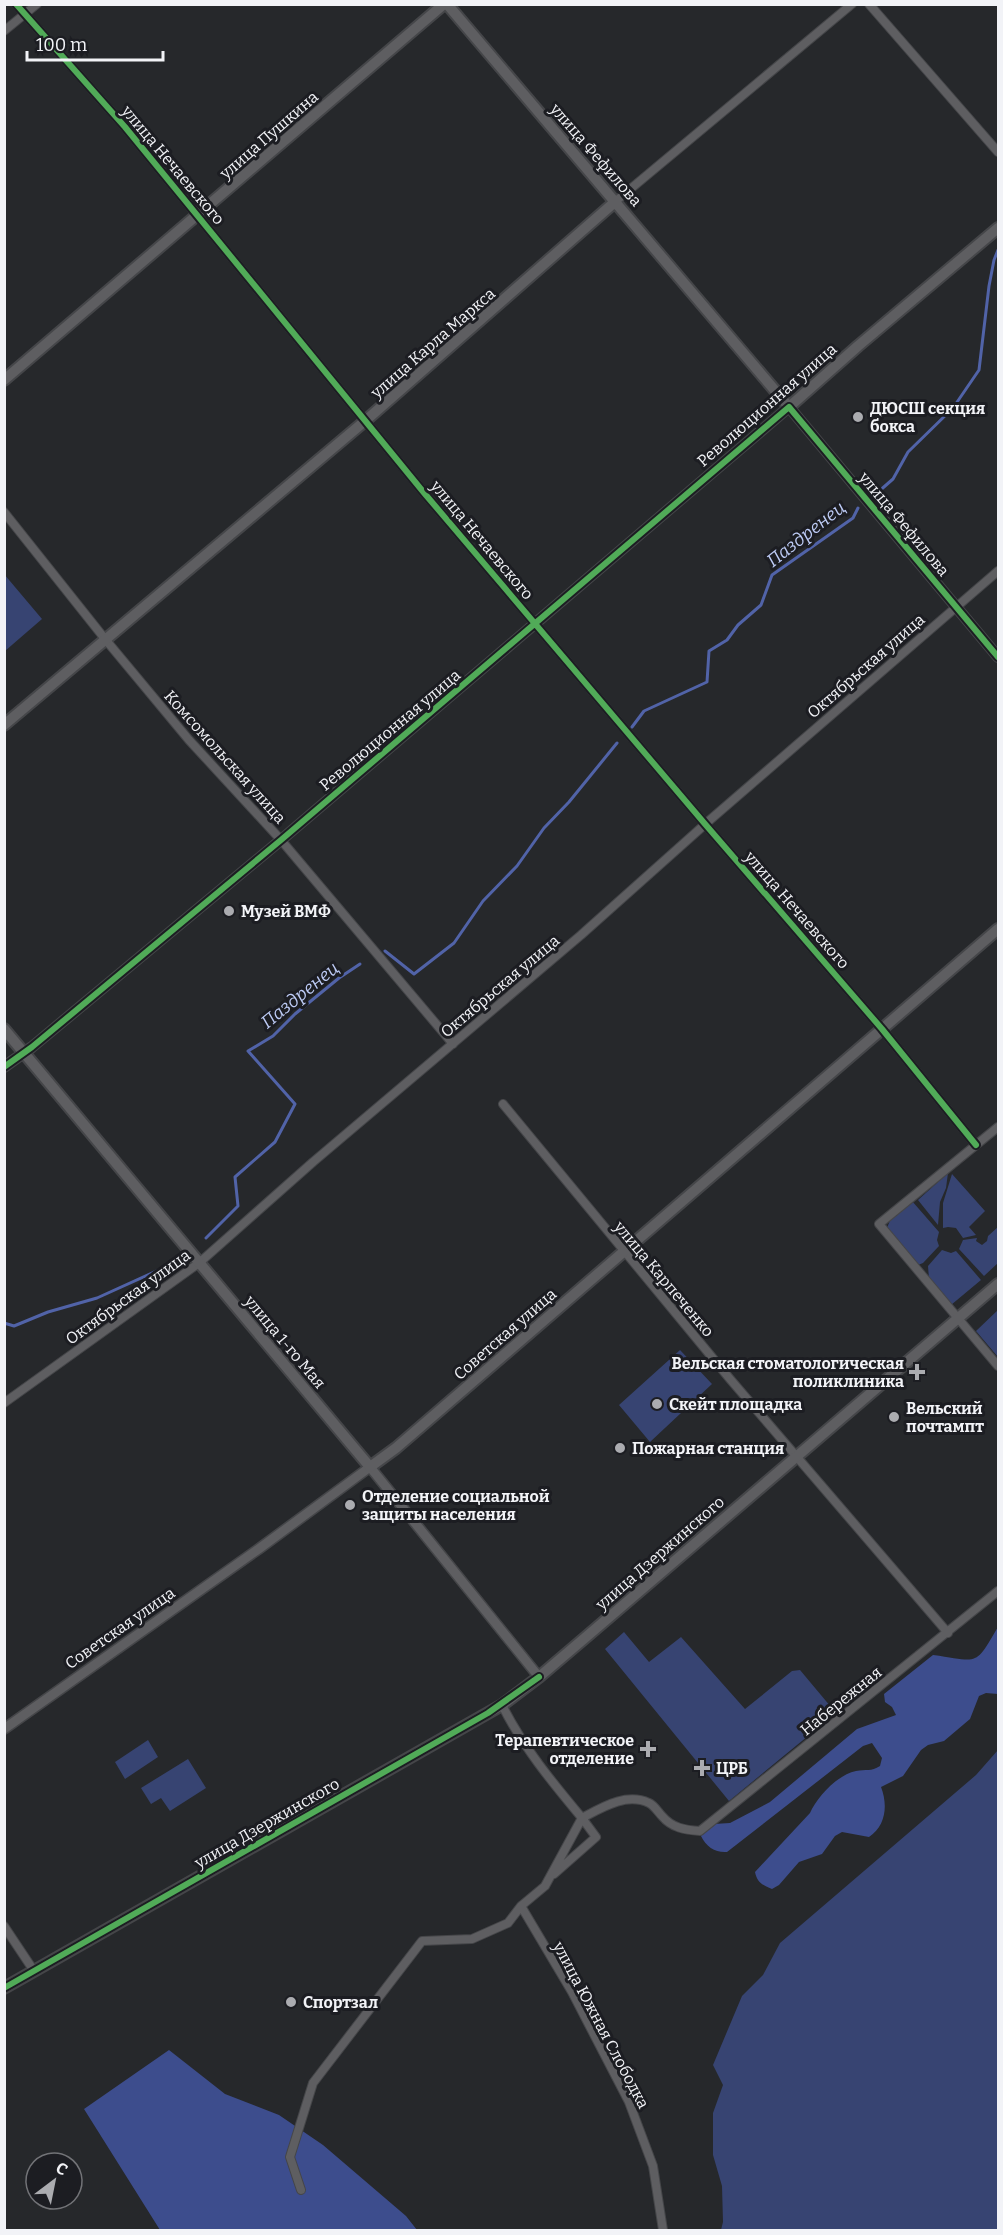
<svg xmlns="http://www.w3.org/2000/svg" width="1003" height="2235" font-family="Bitter,serif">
	<rect width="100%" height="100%" fill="#26282b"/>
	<path fill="#374472" d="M 4,574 L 42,619 L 5,651 L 4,651 Z
		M 948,1173 L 946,1188 L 940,1202 L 938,1225 L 918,1200 Z
		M 952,1174 L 985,1211 L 969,1227 L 976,1235 L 963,1238 L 956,1228 L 948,1227 L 943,1228 L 943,1203 Z
		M 912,1201 L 939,1232 L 937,1240 L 939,1246 L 923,1263 L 918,1265 L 887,1228 L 891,1218 Z
		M 998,1227 L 998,1263 L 984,1276 L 959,1249 L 963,1240 L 977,1238 L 976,1241 L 982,1245 L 987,1241 L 988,1236 Z
		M 942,1250 L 951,1253 L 956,1251 L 981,1280 L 951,1305 L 929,1279 L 928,1266 Z
		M 998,1310 L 998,1357 L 976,1331 Z
		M 680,1350 L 712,1384 L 650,1442 L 619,1405 Z
		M 624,1632 L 649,1662 L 681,1637 L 745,1709 L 792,1671 L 800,1670 L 836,1713 L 729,1801 L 605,1649 Z
		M 148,1740 L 158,1757 L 125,1779 L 115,1762 Z
		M 998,1750 L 998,2230 L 721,2230 L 723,2222 L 722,2186 L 713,2155 L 713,2113 L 723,2085 L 713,2065 L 742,1996 L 763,1975 L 780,1943 L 976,1775 Z
		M 188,1759 L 206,1788 L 170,1811 L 161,1798 L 151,1804 L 141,1788 Z"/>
	<path fill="#3d4d8d" d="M 998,1627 L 998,1694 L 986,1693 L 979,1696 L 970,1719 L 944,1741 L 928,1745 L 921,1750 L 903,1776 L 881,1787 C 888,1805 886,1826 869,1837 L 842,1832 L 835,1836 L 822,1854 L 799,1862 L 779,1885 L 772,1889 C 762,1885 757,1882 755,1872 L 810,1813 C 817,1797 837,1775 856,1771 C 866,1769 871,1772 880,1766 L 882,1758 L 872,1743 L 863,1746 L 727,1852 C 716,1853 706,1847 701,1836 L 706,1828 L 714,1824 L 730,1823 L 770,1802 L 857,1729 L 896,1715 L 892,1707 L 885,1702 L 884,1694 L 933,1655 C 979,1661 974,1668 998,1627 Z
		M 169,2050 L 225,2094 L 279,2115 L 323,2145 L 406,2216 L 417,2230 L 160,2230 L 84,2109 Z"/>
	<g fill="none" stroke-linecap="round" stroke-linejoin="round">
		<path stroke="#5163a8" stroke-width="3" d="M 877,493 L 893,479 L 908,452 L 953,408 L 979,370 L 989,286 L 994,260 L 998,250
			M 632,727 L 644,711 L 707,682 L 709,651 L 727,640 L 738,625 L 761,605 L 772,575 L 853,518 L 858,508
			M 385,951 L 414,974 L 454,943 L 483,901 L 517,866 L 544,828 L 569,802 L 617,743
			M 206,1238 L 238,1206 L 235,1177 L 275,1142 L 295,1104 L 248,1051 L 273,1036 L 295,1014 L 339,978 L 360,964
			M 4,1323 L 14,1326 L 48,1312 L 97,1298 L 172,1264"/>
		<g stroke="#454649" stroke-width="10">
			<path id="minor" d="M 16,4 L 125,127 L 425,494 L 705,824 L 882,1029 L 976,1145
				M 869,4 L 998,152
				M 4,31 L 37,4
				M 616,201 L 852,4
				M 4,512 L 105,639 L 189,740 L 281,840 L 453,1044
				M 503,1104 L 730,1379 L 948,1633
				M 998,1127 L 879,1224 L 998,1366
				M 4,1403 L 199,1263 L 313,1162 L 581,935 L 711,819 L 998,571
				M 502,1705 C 523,1747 552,1782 582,1818 L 545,1886 L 521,1906 L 572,1992 L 629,2102 L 653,2166 L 663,2230
				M 554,1874 L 596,1837 L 582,1818 C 601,1808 626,1792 649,1803 C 654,1805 658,1812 662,1816 C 672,1828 685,1830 700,1831 L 998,1591
				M 4,1926 L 34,1971
				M 301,2190 L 290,2157 L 313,2083 L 422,1941 L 472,1939 L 508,1923 L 521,1906"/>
		</g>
		<g stroke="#454649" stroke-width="12">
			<path id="tertiary" d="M 4,1067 L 32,1047 L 281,840 L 789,407 L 998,657
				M 4,1729 L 260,1548 L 370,1467 L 539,1677"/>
		</g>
		<g stroke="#454649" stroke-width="14">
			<path id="secondary" d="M 447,4 L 789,407 L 858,346 L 998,228
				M 4,380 L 444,4
				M 4,725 L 365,421 L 616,201
				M 4,1029 L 370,1467 L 396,1448 L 998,929
				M 4,1988 L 502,1705 L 539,1677 L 586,1637 L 998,1284"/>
		</g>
		<use href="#minor" stroke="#5e5e61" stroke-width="8"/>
		<use href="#tertiary" stroke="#5e5e61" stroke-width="9"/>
		<use href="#secondary" stroke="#5e5e61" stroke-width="10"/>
		<g stroke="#1c1d22" stroke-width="10">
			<path id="cycleway" d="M 16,4 L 125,127 L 425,494 L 705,824 L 882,1029 L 976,1145
				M 4,1067 L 32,1047 L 281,840 L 789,407 L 998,657
				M 4,1988 L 488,1713 L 539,1677"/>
		</g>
		<use href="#cycleway" stroke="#51ab58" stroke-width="6"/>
	</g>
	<g fill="#abacb0" stroke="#1c1d22" stroke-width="2">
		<circle cx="858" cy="417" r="6"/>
		<circle cx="229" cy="911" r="6"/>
		<path d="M914 1363h6v6h6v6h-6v6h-6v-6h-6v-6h6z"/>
		<circle cx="657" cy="1404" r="6"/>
		<circle cx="894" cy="1417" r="6"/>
		<circle cx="620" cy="1448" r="6"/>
		<circle cx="350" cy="1505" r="6"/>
		<path d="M645 1740h6v6h6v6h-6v6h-6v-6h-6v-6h6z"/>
		<path d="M699 1759h6v6h6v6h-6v6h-6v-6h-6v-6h6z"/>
		<circle cx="291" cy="2002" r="6"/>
	</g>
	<g text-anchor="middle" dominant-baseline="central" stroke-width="6" stroke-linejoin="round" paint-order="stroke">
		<g font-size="16" fill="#f2f3f7" stroke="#1c1d22">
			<text transform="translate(269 135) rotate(-41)">улица Пушкина</text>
			<text transform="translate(596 155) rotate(49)">улица Фефилова</text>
			<text transform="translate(173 165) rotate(50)">улица Нечаевского</text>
			<text transform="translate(433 343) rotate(-41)">улица Карла Маркса</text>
			<text transform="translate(767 405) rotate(-41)">Революционная улица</text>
			<text transform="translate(904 524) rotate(50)">улица Фефилова</text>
			<text transform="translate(482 540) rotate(50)">улица Нечаевского</text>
			<text transform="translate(866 666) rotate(-41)">Октябрьская улица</text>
			<text transform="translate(390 730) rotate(-40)">Революционная улица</text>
			<text transform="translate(225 757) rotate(48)">Комсомольская улица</text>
			<text transform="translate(797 910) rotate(49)">улица Нечаевского</text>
			<text transform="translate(500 986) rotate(-40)">Октябрьская улица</text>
			<text transform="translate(664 1279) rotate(50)">улица Карпеченко</text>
			<text transform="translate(128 1297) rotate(-36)">Октябрьская улица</text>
			<text transform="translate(505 1334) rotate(-41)">Советская улица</text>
			<text transform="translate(285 1342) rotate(50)">улица 1-го Мая</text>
			<text transform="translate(660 1553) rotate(-41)">улица Дзержинского</text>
			<text transform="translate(120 1628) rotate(-35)">Советская улица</text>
			<text transform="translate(841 1701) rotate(-39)">Набережная</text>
			<text transform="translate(267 1823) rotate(-30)">улица Дзержинского</text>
			<text transform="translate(601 2025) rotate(62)">улица Южная Слободка</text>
		</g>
		<g font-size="16" font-weight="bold" fill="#f2f3f7" stroke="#1c1d22" text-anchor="start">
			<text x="870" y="408">ДЮСШ секция<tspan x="870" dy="18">бокса</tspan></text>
			<text x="241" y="911">Музей ВМФ</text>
			<text x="904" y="1363" text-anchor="end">Вельская стоматологическая<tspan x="904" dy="18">поликлиника</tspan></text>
			<text x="669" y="1404">Скейт площадка</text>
			<text x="906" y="1408">Вельский<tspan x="906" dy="18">почтампт</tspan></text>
			<text x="632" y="1448">Пожарная станция</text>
			<text x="362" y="1496">Отделение социальной<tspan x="362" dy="18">защиты населения</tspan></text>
			<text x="634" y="1740" text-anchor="end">Терапевтическое<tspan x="634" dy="18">отделение</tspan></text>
			<text x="716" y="1768">ЦРБ</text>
			<text x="303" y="2002">Спортзал</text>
		</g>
		<g font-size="18" font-style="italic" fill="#beccf6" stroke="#1c1d22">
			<text transform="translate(806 534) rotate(-38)">Паздренец</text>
			<text transform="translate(300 995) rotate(-39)">Паздренец</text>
		</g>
	</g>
	<rect width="1003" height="2235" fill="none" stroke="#f2f3f7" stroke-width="12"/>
	<g transform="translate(54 2181) rotate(32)"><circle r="28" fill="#1c1d22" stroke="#727377" stroke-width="1.5"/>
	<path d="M0-4.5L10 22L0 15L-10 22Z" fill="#abacb0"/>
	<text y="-9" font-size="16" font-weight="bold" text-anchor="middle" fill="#f2f3f7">С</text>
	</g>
	<path d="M27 51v9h136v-9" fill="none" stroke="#f2f3f7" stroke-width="3"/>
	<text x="36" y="51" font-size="18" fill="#f2f3f7" stroke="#1c1d22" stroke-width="4.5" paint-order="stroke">100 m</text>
</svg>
